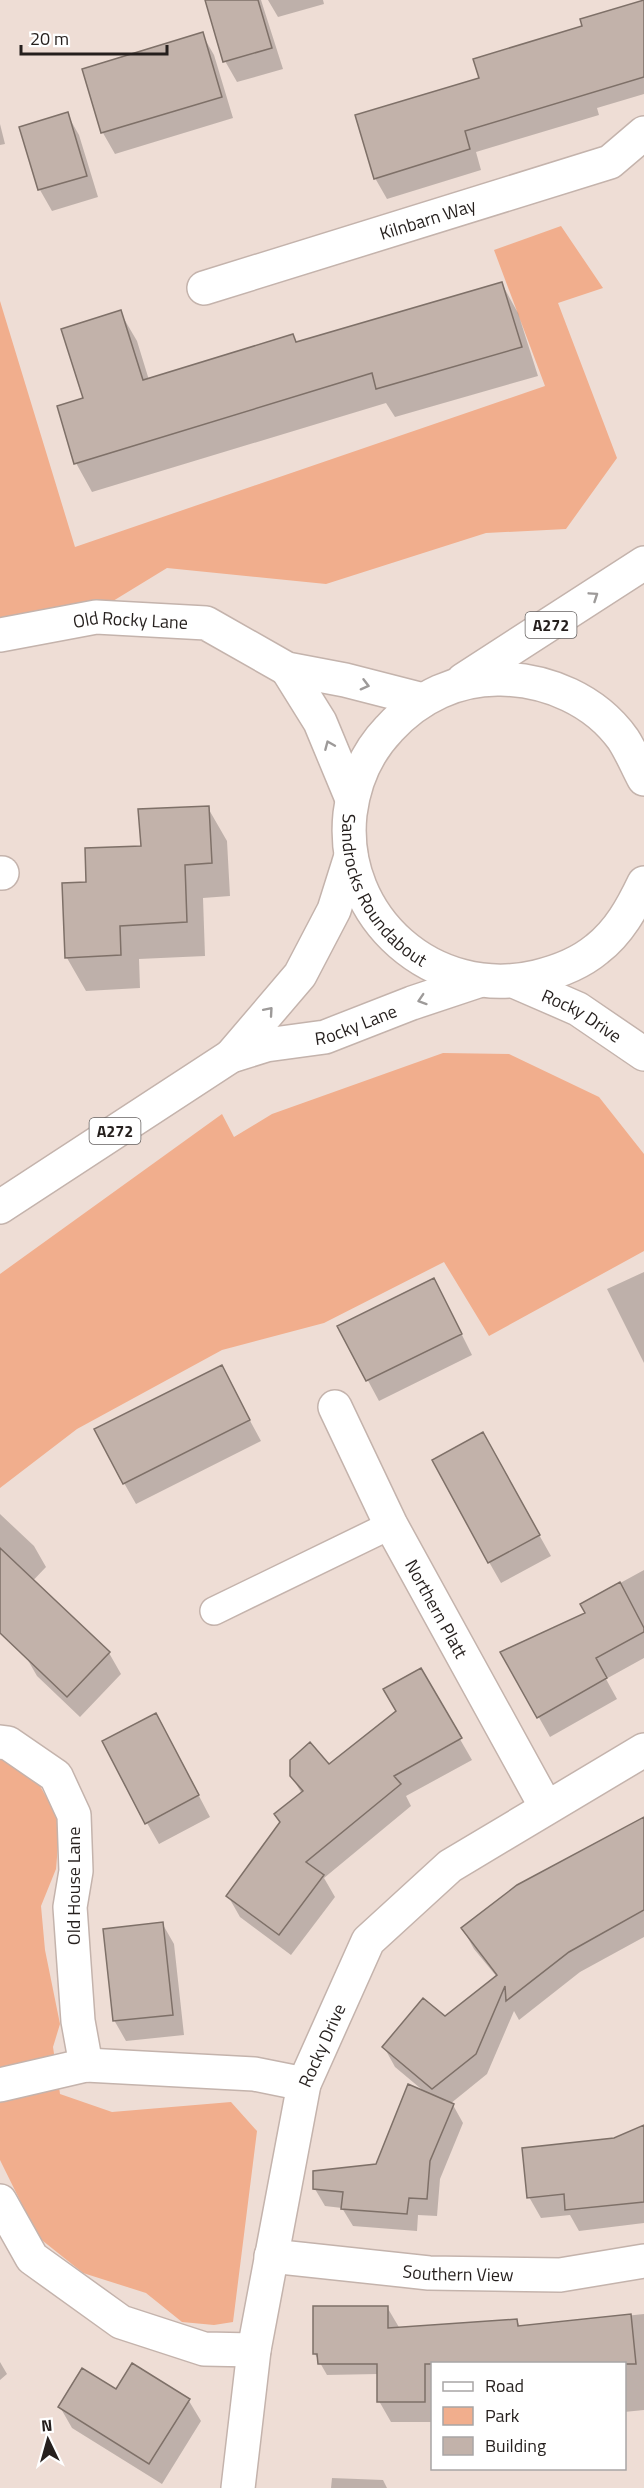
<svg xmlns="http://www.w3.org/2000/svg" width="644" height="2488" font-family="'Titillium Web',sans-serif">
	<rect width="100%" height="100%" fill="#eeddd5"/>
	<path fill="#f1ae8d" d="M 561,226 L 603,288 L 558,303 L 617,458 L 566,529 L 486,533 L 326,584 L 167,568 L 113,601 L 0,619 L 0,301 L 75,547 L 545,386 L 494,250 Z
		M 443,1053 L 509,1054 L 599,1097 L 644,1154 L 644,1251 L 489,1336 L 444,1262 L 324,1323 L 222,1350 L 77,1429 L 0,1488 L 0,1274 L 222,1114 L 234,1137 L 272,1114 Z
		M 0,1758 L 40,1786 L 60,1821 L 56,1869 L 41,1906 L 45,1950 L 60,2024 L 53,2047 L 60,2094 L 112,2112 L 231,2102 L 257,2131 L 233,2322 L 214,2325 L 182,2322 L 146,2293 L 83,2273 L 38,2237 L 0,2160 Z"/>
	<path fill="#0003" d="M 207,0 L 261,0 L 283,69 L 237,82 L 225,61 Z
		M 268,0 L 323,0 L 324,4 L 278,17 Z
		M 644,2 L 644,94 L 597,108 L 599,115 L 476,152 L 481,170 L 387,199 L 375,178 L 480,79 L 584,27 Z
		M 202,34 L 214,55 L 233,118 L 115,154 L 103,133 L 84,70 Z
		M 67,114 L 79,135 L 98,197 L 52,211 L 40,190 L 21,128 Z
		M 0,124 L 5,144 L 0,145 Z
		M 502,284 L 518,313 L 538,376 L 395,417 L 386,403 L 92,492 L 76,463 L 85,399 L 120,312 L 137,341 L 149,380 L 293,336 L 297,344 Z
		M 208,808 L 227,841 L 230,896 L 203,898 L 205,956 L 139,959 L 140,988 L 86,991 L 67,958 L 64,884 L 88,883 Z
		M 644,1272 L 644,1363 L 607,1289 Z
		M 445,1301 L 472,1355 L 379,1401 L 339,1327 Z
		M 221,1367 L 261,1441 L 136,1504 L 124,1483 Z
		M 494,1455 L 551,1556 L 501,1583 L 489,1562 Z
		M 0,1514 L 34,1546 L 46,1567 L 5,1610 L 0,1605 Z
		M 644,1570 L 644,1658 L 606,1679 L 617,1699 L 550,1737 L 502,1652 L 587,1614 L 582,1604 Z
		M 66,1613 L 109,1653 L 121,1674 L 80,1717 L 37,1676 L 25,1655 Z
		M 420,1670 L 472,1760 L 406,1796 L 411,1806 L 324,1878 L 335,1897 L 291,1955 L 240,1917 L 228,1896 L 281,1824 L 276,1815 L 302,1794 L 291,1775 L 329,1767 L 398,1711 Z
		M 167,1735 L 210,1817 L 159,1844 L 147,1823 Z
		M 644,1819 L 644,1937 L 580,1972 L 519,2020 L 514,2011 L 487,2074 L 450,2104 L 453,2105 L 463,2123 L 440,2179 L 437,2216 L 418,2215 L 417,2231 L 353,2226 L 342,2208 L 325,2206 L 315,2189 L 377,2165 L 426,2093 L 395,2067 L 384,2047 L 445,2018 L 497,1977 L 474,1949 L 463,1929 Z
		M 162,1923 L 174,1944 L 184,2035 L 126,2041 L 114,2020 Z
		M 644,2127 L 644,2223 L 579,2231 L 570,2215 L 541,2218 L 529,2197 L 615,2139 Z
		M 387,2307 L 400,2329 L 517,2320 L 520,2327 L 644,2314 L 644,2410 L 624,2412 L 624,2364 L 432,2364 L 432,2422 L 391,2422 L 379,2401 L 378,2374 L 327,2375 L 315,2354 L 315,2308 Z
		M 0,2362 L 7,2374 L 0,2380 Z
		M 116,2391 L 189,2401 L 201,2421 L 162,2484 L 72,2428 L 60,2407 Z
		M 332,2478 L 383,2480 L 387,2488 L 331,2488 Z"/>
	<path fill="#c2b2aa" stroke="#7e7068" stroke-width="1.5" d="M 205,0 L 258,0 L 272,48 L 223,62 Z
		M 644,0 L 644,77 L 465,131 L 470,149 L 374,179 L 355,115 L 479,78 L 473,59 L 582,26 L 580,19 Z
		M 203,32 L 222,97 L 101,133 L 82,69 Z
		M 68,112 L 87,176 L 38,190 L 19,127 Z
		M 502,282 L 522,347 L 376,389 L 372,373 L 74,464 L 57,406 L 83,398 L 61,329 L 121,310 L 143,380 L 293,334 L 296,342 Z
		M 209,806 L 212,863 L 185,865 L 187,922 L 120,926 L 121,955 L 65,958 L 62,883 L 86,882 L 85,848 L 141,846 L 138,809 Z
		M 434,1278 L 462,1334 L 366,1381 L 337,1326 Z
		M 222,1365 L 250,1420 L 123,1484 L 94,1429 Z
		M 483,1432 L 540,1535 L 488,1563 L 432,1460 Z
		M 0,1548 L 110,1652 L 67,1697 L 0,1633 Z
		M 620,1582 L 644,1628 L 644,1632 L 596,1658 L 607,1678 L 537,1718 L 500,1652 L 585,1613 L 580,1604 Z
		M 421,1668 L 462,1738 L 394,1776 L 401,1784 L 306,1862 L 324,1875 L 279,1935 L 226,1896 L 280,1822 L 274,1814 L 303,1791 L 290,1776 L 290,1760 L 310,1742 L 329,1764 L 396,1711 L 383,1689 Z
		M 156,1713 L 199,1795 L 145,1824 L 102,1741 Z
		M 644,1817 L 644,1910 L 569,1952 L 506,2001 L 505,1986 L 476,2054 L 432,2089 L 382,2047 L 423,1998 L 445,2016 L 497,1975 L 461,1928 L 517,1885 Z
		M 163,1922 L 173,2015 L 113,2021 L 103,1929 Z
		M 408,2084 L 454,2104 L 430,2161 L 427,2199 L 409,2198 L 407,2214 L 341,2209 L 343,2192 L 313,2189 L 313,2171 L 376,2164 Z
		M 644,2125 L 644,2202 L 565,2210 L 564,2194 L 527,2198 L 522,2148 L 614,2138 Z
		M 313,2306 L 388,2306 L 388,2328 L 517,2319 L 518,2326 L 631,2314 L 636,2364 L 425,2364 L 425,2402 L 377,2402 L 377,2364 L 318,2364 L 317,2354 L 313,2354 Z
		M 132,2363 L 190,2399 L 149,2464 L 58,2407 L 82,2368 L 116,2389 Z"/>
	<g fill="none" stroke-linecap="round" stroke-linejoin="round">
		<g stroke="#c4b3ac" stroke-width="30">
			<path id="lane" d="M 214,1611 L 391,1525"/>
		</g>
		<g stroke="#c4b3ac" stroke-width="36">
			<g id="street">
				<path id="s1" d="M 204,288 L 610,162 L 644,133"/>
				<path id="s2" d="M 0,635 L 96,617 L 206,623 L 287,669 L 345,680 L 423,700"/>
				<path d="M 287,669 L 320,722 L 352,799"/>
				<path d="M 0,873 L 2,873"/>
				<path id="s3" d="M 516,982 L 578,1009 L 644,1054"/>
				<path id="s4" d="M 335,1407 L 391,1525 L 546,1807"/>
				<path d="M 0,1742 L 8,1743 L 56,1776 L 74,1815 L 76,1871 L 70,1907 L 78,2021 L 86,2065"/>
				<path d="M 0,2085 L 86,2065 L 254,2074 L 304,2084"/>
				<path d="M 0,2201 L 32,2258 L 121,2322 L 204,2349 L 254,2350"/>
				<path id="s5" d="M 271,2256 L 429,2273 L 560,2275 L 644,2261"/>
				<path id="s6" d="M 238,2488 L 254,2350 L 304,2084 L 368,1941 L 450,1866 L 644,1750"/>
			</g>
		</g>
		<g stroke="#c4b3ac" stroke-width="36">
			<g id="highway">
				<path d="M 463,680 L 644,563"/>
				<path id="s7" d="M 644,779 C 637,766 631,751 623,739 C 595,700 548,680 501,679 C 458,678 418,697 389,729 C 367,752 354,782 350,814 C 339,918 434,1001 536,977 C 557,972 579,964 597,949 C 619,932 632,908 644,883"/>
				<path d="M 231,1056 L 300,975 L 334,910 L 351,856"/>
				<path id="s8" d="M 0,1207 L 231,1056 L 266,1045 L 325,1037 L 412,1003 L 478,981"/>
			</g>
		</g>
		<use href="#lane" stroke="#fff" stroke-width="27"/>
		<use href="#street" stroke="#fff" stroke-width="33"/>
		<use href="#highway" stroke="#fff" stroke-width="33"/>
	</g>
	<defs><path id="oneway-chevron" d="M-2-3.5L2.5 0L-2 3.5" fill="none" stroke-width="1.6" stroke-linecap="round" stroke-linejoin="round" transform="scale(1.5)"/></defs>
	<g stroke="#9d9a99">
		<use href="#oneway-chevron" transform="translate(594 596) rotate(-34)"/>
		<use href="#oneway-chevron" transform="translate(365 685) rotate(15)"/>
		<use href="#oneway-chevron" transform="translate(329 745) rotate(-113)"/>
		<use href="#oneway-chevron" transform="translate(422 1000) rotate(162)"/>
		<use href="#oneway-chevron" transform="translate(269 1011) rotate(-49)"/>
	</g>
	<g text-anchor="middle" dominant-baseline="central" stroke-width="4.5" stroke-linejoin="round" paint-order="stroke">
		<g fill="#fff" stroke="#666261" stroke-width="1.5">
			<rect x="525.5" y="612" width="51" height="26" rx="4.5"/>
			<rect x="89.5" y="1118" width="51" height="26" rx="4.5"/>
		</g>
		<g font-size="16" font-weight="bold" fill="#251f1d">
			<text x="551" y="625">A272</text>
			<text x="115" y="1131">A272</text>
		</g>
		<g font-size="18" fill="#251f1d" stroke="#fff">
			<text stroke="none"><textPath href="#s1" startOffset="234">Kilnbarn Way</textPath></text>
			<text stroke="none"><textPath href="#s2" startOffset="132">Old Rocky Lane</textPath></text>
			<text stroke="none"><textPath href="#s7" startOffset="495">Sandrocks Roundabout</textPath></text>
			<text stroke="none"><textPath href="#s3" startOffset="74">Rocky Drive</textPath></text>
			<text stroke="none"><textPath href="#s8" startOffset="405">Rocky Lane</textPath></text>
			<text stroke="none"><textPath href="#s4" startOffset="226">Northern Platt</textPath></text>
			<text transform="translate(73 1886) rotate(-90)">Old House Lane</text>
			<text stroke="none"><textPath href="#s6" startOffset="452">Rocky Drive</textPath></text>
			<text stroke="none"><textPath href="#s5" startOffset="188">Southern View</textPath></text>
		</g>
	</g>
	<rect x="431" y="2362" width="195" height="108" fill="#ffffff" stroke="#a8a5a5" stroke-width="1.5"/>
	<rect x="443" y="2382" width="30" height="9" fill="#ffffff" stroke="#a8a5a5" stroke-width="1.5"/>
	<text x="485" y="2392" font-size="18" fill="#251f1d">Road</text>
	<rect x="443" y="2407" width="30" height="18" fill="#f1ae8d" stroke="#a8a5a5" stroke-width="1.5"/>
	<text x="485" y="2422" font-size="18" fill="#251f1d">Park</text>
	<rect x="443" y="2437" width="30" height="18" fill="#c2b2aa" stroke="#a8a5a5" stroke-width="1.5"/>
	<text x="485" y="2452" font-size="18" fill="#251f1d">Building</text>
	<g transform="translate(48 2440) rotate(355)" stroke="#ffffff" stroke-width="4.5" paint-order="stroke">
	<path d="M0-4.5L10 22L0 15L-10 22Z" fill="#251f1d"/>
	<text y="-9" font-size="16" font-weight="bold" text-anchor="middle" fill="#251f1d">N</text>
	</g>
	<path d="M21 45v9h146v-9" fill="none" stroke="#251f1d" stroke-width="3"/>
	<text x="30" y="45" font-size="18" fill="#251f1d" stroke="#ffffff" stroke-width="4.5" paint-order="stroke">20 m</text>
</svg>
